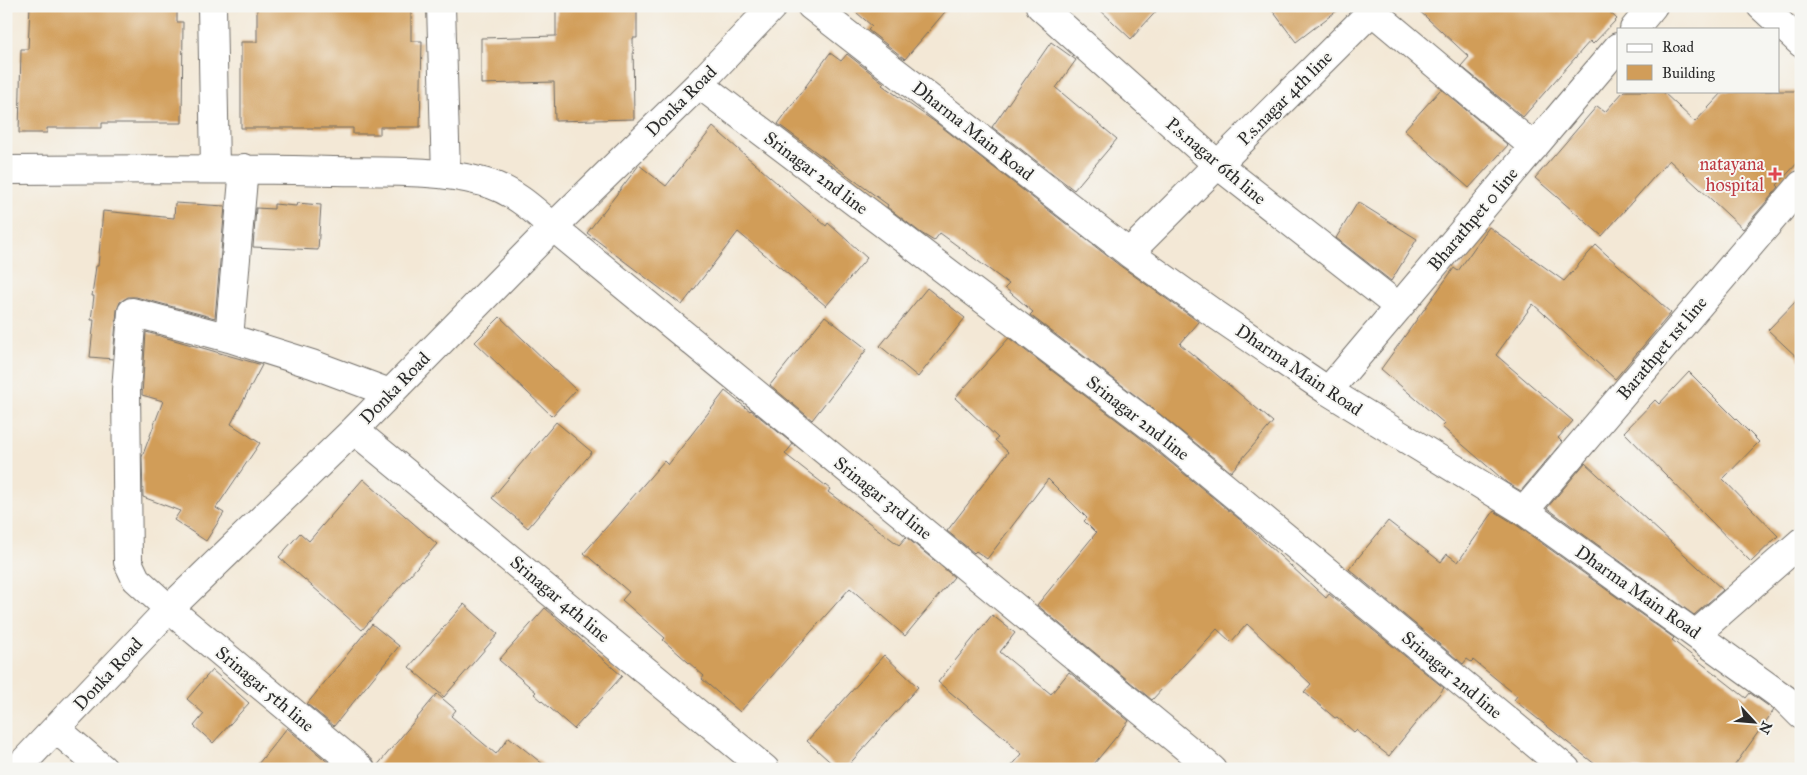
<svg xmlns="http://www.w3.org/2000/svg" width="1807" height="775" font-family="'IM FELL Great Primer',serif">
	<rect width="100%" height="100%" fill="#f6f6f2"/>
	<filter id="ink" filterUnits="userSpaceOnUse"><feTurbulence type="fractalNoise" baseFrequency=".02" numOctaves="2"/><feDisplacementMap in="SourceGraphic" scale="10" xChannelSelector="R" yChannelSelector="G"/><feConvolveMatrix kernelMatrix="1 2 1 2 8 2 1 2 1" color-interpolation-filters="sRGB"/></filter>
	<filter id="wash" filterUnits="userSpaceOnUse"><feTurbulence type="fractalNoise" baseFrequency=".0096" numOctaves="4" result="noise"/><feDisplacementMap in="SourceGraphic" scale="20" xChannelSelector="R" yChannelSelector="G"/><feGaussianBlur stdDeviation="1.12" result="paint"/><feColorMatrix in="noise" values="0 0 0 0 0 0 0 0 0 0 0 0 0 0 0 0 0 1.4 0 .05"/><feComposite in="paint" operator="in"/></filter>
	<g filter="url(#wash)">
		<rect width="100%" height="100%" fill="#f3e8d6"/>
		<g id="blocks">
			<path fill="#d19d59" d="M 30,6 L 177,6 L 177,22 L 183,22 L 182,123 L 102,123 L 102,128 L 47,128 L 47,133 L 19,133 L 21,49 L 28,49 Z
				M 257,6 L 411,6 L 411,41 L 422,41 L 420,127 L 380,127 L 380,134 L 353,134 L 353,128 L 241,128 L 241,42 L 257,42 Z
				M 556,6 L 637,6 L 637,38 L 633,38 L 634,119 L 555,121 L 554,82 L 481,84 L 481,38 L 556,36 Z
				M 849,6 L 950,6 L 905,59 L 868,30 L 872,26 Z
				M 1096,6 L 1161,6 L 1131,39 Z
				M 1269,6 L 1343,6 L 1296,42 Z
				M 1414,6 L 1603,6 L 1617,19 L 1593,44 L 1590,41 L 1523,117 L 1461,66 L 1469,57 Z
				M 1051,42 L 1076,60 L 1056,88 L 1117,139 L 1074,190 L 992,127 Z
				M 830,53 L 841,61 L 847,54 L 884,83 L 882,85 L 938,124 L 1119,265 L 1199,322 L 1180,344 L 1273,422 L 1231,472 L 1161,415 L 1030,315 L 1033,312 L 1005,288 L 1009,284 L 940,233 L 934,241 L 921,233 L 887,207 L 888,205 L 778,124 Z
				M 1441,89 L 1508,145 L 1469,188 L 1404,130 Z
				M 1624,91 L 1662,91 L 1695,122 L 1724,91 L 1801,91 L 1801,159 L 1777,185 L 1779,187 L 1743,229 L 1669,160 L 1602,236 L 1535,178 L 1597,106 L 1605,112 Z
				M 713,127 L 826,226 L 828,223 L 867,258 L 826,306 L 738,232 L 682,305 L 587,233 L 639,165 L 666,186 Z
				M 1358,202 L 1417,239 L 1391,281 L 1336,238 Z
				M 175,203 L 225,206 L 215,318 L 136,297 L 128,297 L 120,302 L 117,310 L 113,359 L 90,357 L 94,320 L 91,320 L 94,296 L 92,296 L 96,266 L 98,266 L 103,211 L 174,218 Z
				M 297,203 L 321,205 L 318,250 L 253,247 L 256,208 L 274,209 L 274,204 L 296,206 Z
				M 1489,227 L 1564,281 L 1596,245 L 1671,313 L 1615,379 L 1533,304 L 1496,355 L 1573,421 L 1558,438 L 1562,442 L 1521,491 L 1507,483 L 1442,427 L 1445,424 L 1381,369 L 1454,268 L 1458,271 Z
				M 927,288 L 965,318 L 918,377 L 880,346 Z
				M 1801,296 L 1801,361 L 1768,330 Z
				M 825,316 L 867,349 L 812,420 L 770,385 Z
				M 500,317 L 576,390 L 552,416 L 475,342 Z
				M 146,332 L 262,365 L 231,424 L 260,443 L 216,508 L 224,513 L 206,541 L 174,520 L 180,511 L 143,497 L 142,457 L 163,401 L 142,395 Z
				M 1009,338 L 1142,439 L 1244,523 L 1326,598 L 1329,594 L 1444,688 L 1389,756 L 1356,730 L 1354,732 L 1337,717 L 1335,718 L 1304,692 L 1311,684 L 1247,624 L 1231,642 L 1217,629 L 1152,700 L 1037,605 L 1096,533 L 1084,521 L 1087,518 L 1048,479 L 987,559 L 976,551 L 974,553 L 947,531 L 1008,452 L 995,440 L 998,438 L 955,398 Z
				M 1689,372 L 1759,442 L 1723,479 L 1778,536 L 1751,562 L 1624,432 L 1655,400 L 1659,404 Z
				M 725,391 L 750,411 L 751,410 L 793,444 L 785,454 L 830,489 L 828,492 L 899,545 L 906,537 L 954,577 L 905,636 L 850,588 L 740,712 L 702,679 L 704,676 L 663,640 L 665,638 L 622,600 L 629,592 L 584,553 L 664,461 L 668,465 Z
				M 556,422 L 592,452 L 528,528 L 492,498 Z
				M 1585,463 L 1723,590 L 1694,615 L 1547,508 Z
				M 363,479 L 437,544 L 362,630 L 279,557 L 300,533 L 309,541 Z
				M 1494,511 L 1515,524 L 1674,638 L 1672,640 L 1746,698 L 1750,693 L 1774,710 L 1732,769 L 1601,769 L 1514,700 L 1517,696 L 1473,660 L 1471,662 L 1467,659 L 1463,664 L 1349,569 L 1388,521 L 1441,562 L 1447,554 L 1458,562 Z
				M 464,604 L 498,634 L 444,697 L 409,667 Z
				M 545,608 L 622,676 L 574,729 L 534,694 L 536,692 L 499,660 Z
				M 992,615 L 1015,633 L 1000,652 L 1051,694 L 1069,672 L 1129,721 L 1090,769 L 1009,769 L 1022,754 L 1010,744 L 1011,743 L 938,682 Z
				M 372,624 L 399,646 L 334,726 L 307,704 Z
				M 884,655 L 918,687 L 845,769 L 838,769 L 807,741 Z
				M 212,670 L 249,703 L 213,743 L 194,726 L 204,714 L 187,699 Z
				M 437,694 L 456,710 L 451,716 L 496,754 L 509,737 L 549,769 L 376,769 L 376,767 Z
				M 287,728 L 336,769 L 254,769 Z"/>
		</g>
	</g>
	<g filter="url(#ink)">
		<use href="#blocks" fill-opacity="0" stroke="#716d67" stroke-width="1"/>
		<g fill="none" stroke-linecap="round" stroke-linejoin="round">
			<g stroke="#716d67" stroke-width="30">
				<path id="minor" d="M 212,6 L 215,168
					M 441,6 L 446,174
					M 811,6 L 1129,253 L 1209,310 L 1328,391 L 1524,511 L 1785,699 L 1801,715
					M 1040,6 L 1218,165 L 1399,307
					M 1366,6 L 1534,147
					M 1761,6 L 1801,43
					M 1634,29 L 1653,6
					M 699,84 L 1152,427 L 1566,769
					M 6,170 C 115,169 224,168 333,171 C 383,172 435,169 483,182 C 511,189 532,208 553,227 L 1212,769
					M 1129,253 L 1377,6
					M 229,338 L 244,168
					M 1328,391 L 1618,47
					M 354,430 L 765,769
					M 1524,511 L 1801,185
					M 1696,634 L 1801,542
					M 56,729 L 103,769
					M 17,769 L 169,609 L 354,430 L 553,227 L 699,84 L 773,6
					M 361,769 L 169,609 L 136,579 L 128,562 L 126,390 L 132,312 L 229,338 L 312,364 L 390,393"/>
			</g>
			<use href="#minor" stroke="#fff" stroke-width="28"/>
		</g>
	</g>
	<path fill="#e0444e" stroke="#f6f6f2" stroke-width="2" d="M1772.5 166.5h5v5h5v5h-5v5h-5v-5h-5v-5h5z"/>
	<g text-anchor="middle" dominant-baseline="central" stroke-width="4" stroke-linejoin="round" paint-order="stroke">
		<g font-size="18" fill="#2b2b2b" stroke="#f6f6f2">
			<text transform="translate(1285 98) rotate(-45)">P.s.nagar 4th line</text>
			<text transform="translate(681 101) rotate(-45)">Donka Road</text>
			<text transform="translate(973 131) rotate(38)">Dharma Main Road</text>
			<text transform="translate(1216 161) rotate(40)">P.s.nagar 6th line</text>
			<text transform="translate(816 173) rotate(37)">Srinagar 2nd line</text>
			<text transform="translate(1473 219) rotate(-50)">Bharathpet 0 line</text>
			<text transform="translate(1662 348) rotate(-50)">Barathpet 1st line</text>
			<text transform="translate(1299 370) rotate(34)">Dharma Main Road</text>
			<text transform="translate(395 388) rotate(-46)">Donka Road</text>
			<text transform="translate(1138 418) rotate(38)">Srinagar 2nd line</text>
			<text transform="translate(883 498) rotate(39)">Srinagar 3rd line</text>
			<text transform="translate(1638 592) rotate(35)">Dharma Main Road</text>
			<text transform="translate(560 599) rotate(40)">Srinagar 4th line</text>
			<text transform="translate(108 674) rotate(-47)">Donka Road</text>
			<text transform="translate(1452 675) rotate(40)">Srinagar 2nd line</text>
			<text transform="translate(265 689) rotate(40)">Srinagar 5th line</text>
		</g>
		<g font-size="18" fill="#be3a42" stroke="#f6f6f2" text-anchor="end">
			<text x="1764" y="164">natayana<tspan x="1764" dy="21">hospital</tspan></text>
		</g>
	</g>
	<rect width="1807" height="775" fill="none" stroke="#f6f6f2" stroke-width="25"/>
	<rect x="1617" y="28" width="162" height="65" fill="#f6f6f2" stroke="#a5a5a2"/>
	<rect x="1627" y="44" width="25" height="8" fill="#ffffff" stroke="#a5a5a2"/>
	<text x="1662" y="52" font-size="15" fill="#2b2b2b">Road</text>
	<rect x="1627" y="65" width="25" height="15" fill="#d19d59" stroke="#a5a5a2"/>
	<text x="1662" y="78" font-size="15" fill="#2b2b2b">Building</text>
	<g transform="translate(1754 722) rotate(116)" stroke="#f6f6f2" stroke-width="4" paint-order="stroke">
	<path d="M0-4L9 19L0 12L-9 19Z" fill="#2b2b2b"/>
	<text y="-8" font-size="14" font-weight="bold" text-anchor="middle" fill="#2b2b2b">N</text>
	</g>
</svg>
